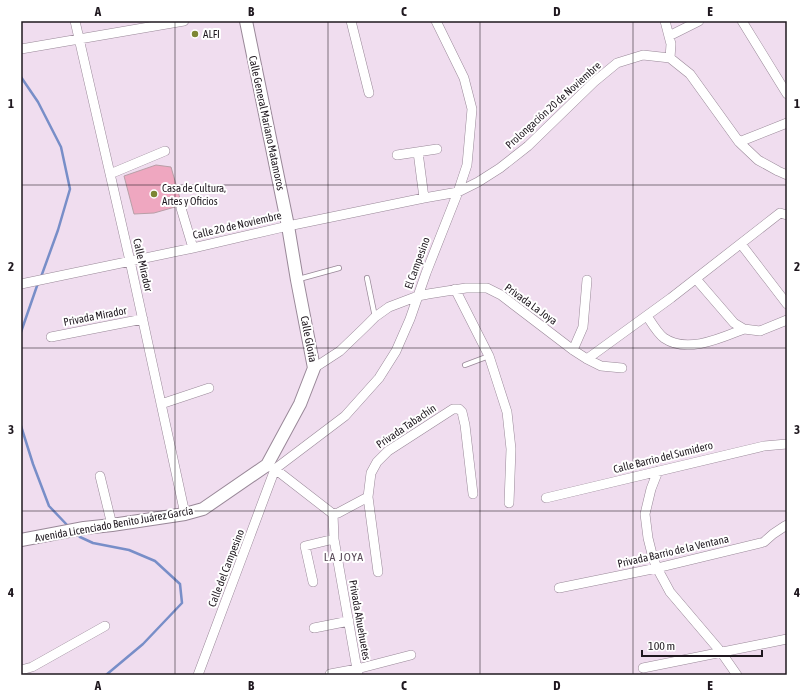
<svg xmlns="http://www.w3.org/2000/svg" width="808" height="696" font-family="'Asap Condensed',sans-serif">
	<rect width="100%" height="100%" fill="#f0ddef"/>
	<g fill="none" stroke-linecap="round" stroke-linejoin="round">
		<path stroke="#788ec8" stroke-width="2.5" d="M 21,77 L 38,102 L 61,147 L 70,189 L 58,230 L 41,277
			M 21,332 L 38,283
			M 21,426 L 33,464 L 49,506 L 69,527
			M 76,533 L 80,537 L 93,543 L 129,550 L 155,561 L 180,584 L 182,603 L 143,644 L 106,675"/>
	</g>
	<path fill="#efa7c0" stroke="#b89fa7" d="M 156,165 L 171,167 L 181,202 L 177,204 L 175,207 L 154,213 L 134,214 L 124,176 Z"/>
	<g fill="none" stroke-linecap="round" stroke-linejoin="round">
		<g stroke="#998898" stroke-width="6">
			<path id="lane" d="M 367,278 L 375,317
				M 299,279 L 339,268
				M 465,365 L 489,356"/>
		</g>
		<g stroke="#998898" stroke-width="10">
			<path id="street" d="M 75,21 L 130,261 L 185,514
				M 351,21 L 369,93
				M 665,21 L 671,44 L 670,58
				M 742,21 L 787,94
				M 669,36 L 699,21
				M 21,49 L 184,21
				M 670,58 L 690,74 L 739,142 L 758,160 L 778,171 L 787,175
				M 739,142 L 787,123
				M 418,152 L 424,198
				M 397,155 L 437,149
				M 110,174 L 165,151
				M 181,208 L 193,248
				M 741,244 L 787,304
				M 696,279 L 734,323 L 744,329 L 760,331 L 787,320
				M 21,284 L 193,248 L 288,226 L 424,198 L 458,192 L 478,182 L 500,168 L 528,146 L 594,82 L 617,63 L 643,55 L 670,58
				M 455,289 L 489,356 L 507,412 L 511,449 L 509,503
				M 647,316 C 651,322 658,334 664,338 C 687,354 721,338 744,329
				M 51,337 L 143,319
				M 573,350 L 583,327 L 587,280
				M 587,359 L 671,298 L 780,213 L 787,215
				M 314,368 L 340,351 L 365,327 L 375,317 L 389,307 L 418,296 L 428,294 L 466,288 L 487,288 L 501,295 L 573,350 L 587,359 L 601,366 L 622,368
				M 161,404 L 209,388
				M 270,467 L 275,469 L 333,514
				M 658,471 L 651,489 L 645,514 L 648,538 L 653,558 L 657,568 L 670,592 L 721,652 L 737,675
				M 100,476 L 112,525
				M 368,497 L 378,572
				M 546,498 L 764,446 L 787,444
				M 333,514 L 338,513 L 368,497 L 371,473 L 377,462 L 388,451 L 453,409 L 459,409 L 462,412 L 465,425 L 473,494
				M 333,514 L 334,539 L 358,675
				M 313,582 L 305,546 L 334,539
				M 559,588 L 657,568 L 764,542 L 773,534 L 785,526 L 787,525
				M 314,628 L 349,621
				M 643,668 L 787,639
				M 21,670 L 32,667 L 105,626
				M 330,674 L 357,669 L 411,655
				M 198,675 L 275,469 L 345,416 L 379,378 L 396,351 L 410,319 L 426,273 L 458,192 L 467,165 L 472,109 L 464,78 L 436,21"/>
		</g>
		<g stroke="#998898" stroke-width="14">
			<path id="secondary" d="M 21,540 L 84,528 L 112,525 L 185,514 L 203,509 L 267,465 L 300,404 L 314,368 L 297,280 L 288,226 L 246,21"/>
		</g>
		<use href="#lane" stroke="#fff" stroke-width="4.5"/>
		<use href="#street" stroke="#fff" stroke-width="9"/>
		<use href="#secondary" stroke="#fff" stroke-width="12"/>
	</g>
	<path fill="none" stroke="#1f181f" stroke-width="1" stroke-opacity="0.55" d="M 175,21 L 175,675M 328,21 L 328,675M 480,21 L 480,675M 633,21 L 633,675M 21,185 L 787,185M 21,348 L 787,348M 21,511 L 787,511"/>
	<g fill="#7d8633" stroke="#fff" stroke-width="1.5">
		<circle cx="195" cy="34" r="4"/>
		<circle cx="154" cy="194" r="4"/>
	</g>
	<g text-anchor="middle" dominant-baseline="central" stroke-width="4" stroke-linejoin="round" paint-order="stroke">
		<g font-size="11" fill="#1f181f" stroke="#fff" text-anchor="start">
			<text x="203" y="34">ALFI</text>
			<text x="162" y="188">Casa de Cultura,<tspan x="162" dy="13">Artes y Oficios</tspan></text>
		</g>
		<g font-size="11" fill="#1f181f" stroke="#fff">
			<text transform="translate(553 105) rotate(-42)">Prolongación 20 de Noviembre</text>
			<text transform="translate(267 123) rotate(78)">Calle General Mariano Matamoros</text>
			<text transform="translate(237 225) rotate(-13)">Calle 20 de Noviembre</text>
			<text transform="translate(417 263) rotate(-70)">El Campesino</text>
			<text transform="translate(143 265) rotate(77)">Calle Mirador</text>
			<text transform="translate(531 304) rotate(36)">Privada La Joya</text>
			<text transform="translate(95 316) rotate(-11)">Privada Mirador</text>
			<text transform="translate(309 339) rotate(79)">Calle Gloria</text>
			<text transform="translate(406 426) rotate(-34)">Privada Tabachín</text>
			<text transform="translate(663 457) rotate(-14)">Calle Barrio del Sumidero</text>
			<text transform="translate(114 524) rotate(-10)">Avenida Licenciado Benito Juárez García</text>
			<text transform="translate(673 551) rotate(-13)">Privada Barrio de la Ventana</text>
			<text transform="translate(226 568) rotate(-69)">Calle del Campesino</text>
			<text transform="translate(360 620) rotate(80)">Privada Ahuehuetes</text>
		</g>
		<g font-size="12" letter-spacing="1" fill="#5a4b59" stroke="#fff">
			<text x="344" y="557">LA JOYA</text>
		</g>
	</g>
	<rect width="808" height="696" fill="none" stroke="#ffffff" stroke-width="44"/>
	<path d="M642 650v6h120v-6" fill="none" stroke="#1f181f" stroke-width="2"/>
	<text x="648" y="650" font-size="12" fill="#1f181f" stroke="#ffffff" stroke-width="3" paint-order="stroke">100 m</text>
	<rect x="22" y="22" width="764" height="652" fill="none" stroke="#1f181f" stroke-width="1.5"/>
	<g font-size="13" text-anchor="middle" font-weight="bold" fill="#1f181f">
		<text x="98" y="16">A</text>
		<text x="251" y="16">B</text>
		<text x="404" y="16">C</text>
		<text x="557" y="16">D</text>
		<text x="710" y="16">E</text>
		<text x="11" y="108">1</text>
		<text x="797" y="108">1</text>
		<text x="11" y="271">2</text>
		<text x="797" y="271">2</text>
		<text x="11" y="434">3</text>
		<text x="797" y="434">3</text>
		<text x="11" y="597">4</text>
		<text x="797" y="597">4</text>
		<text x="98" y="690">A</text>
		<text x="251" y="690">B</text>
		<text x="404" y="690">C</text>
		<text x="557" y="690">D</text>
		<text x="710" y="690">E</text>
	</g>
</svg>
